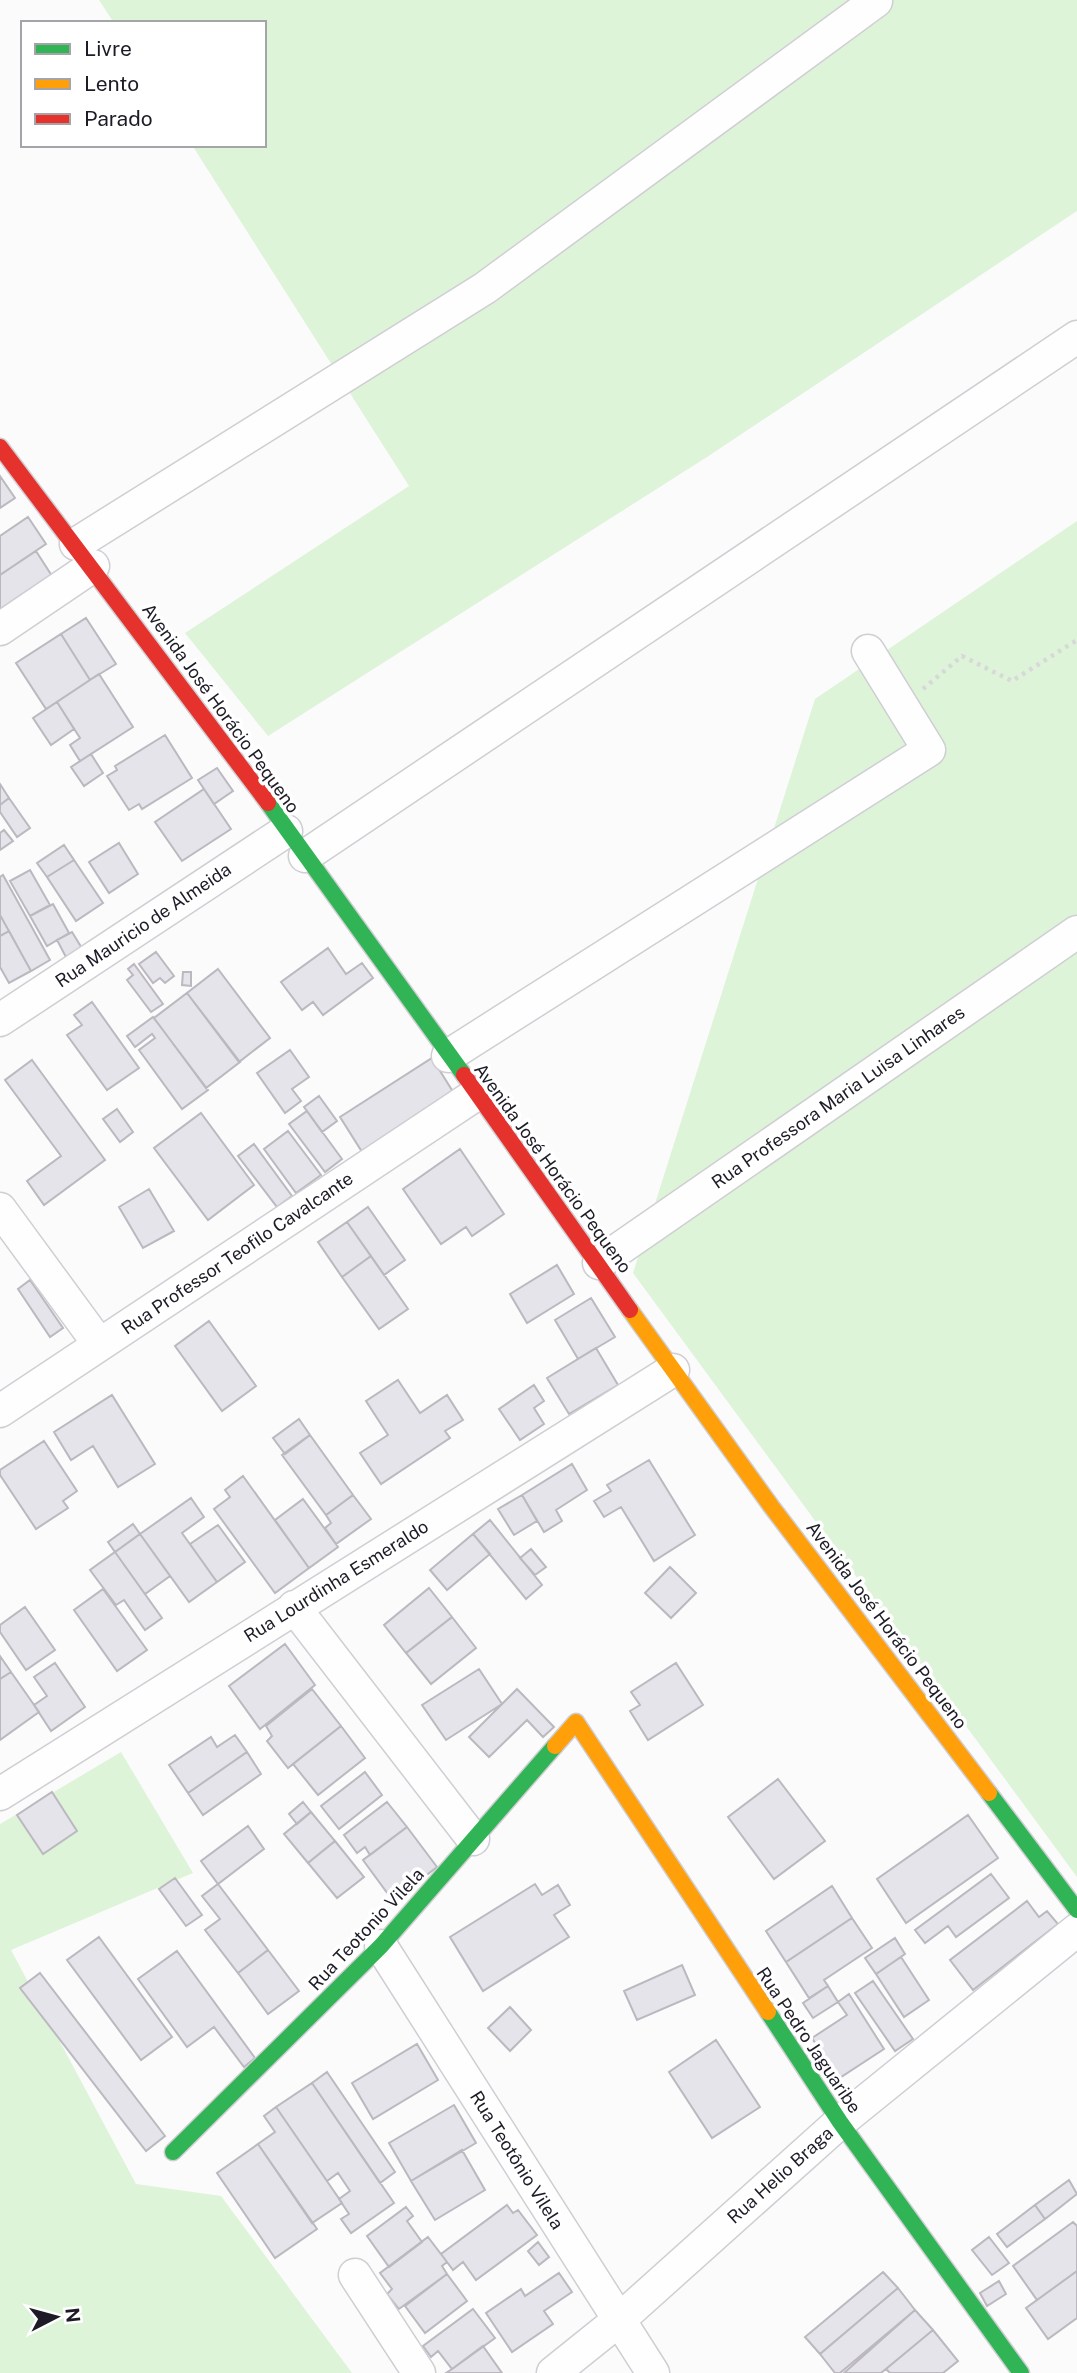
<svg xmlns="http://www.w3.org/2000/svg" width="1077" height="2373" font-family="'Public Sans',sans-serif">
	<rect width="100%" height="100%" fill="#fbfbfb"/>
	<path fill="#ddf4d9" d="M 99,0 L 1077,0 L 1077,211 L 707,457 L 268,736 L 185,633 L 409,486 L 192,145 L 264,145 L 264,23 L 114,23 Z
		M 1077,521 L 1077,1877 L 633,1273 L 815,699 Z
		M 121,1752 L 193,1873 L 11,1950 L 136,2184 L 221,2196 L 352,2373 L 0,2373 L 0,1824 Z"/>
	<path fill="#e5e4ea" stroke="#bbb9bf" stroke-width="2" d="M 0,476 L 15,498 L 0,508 Z
		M 28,517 L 46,544 L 0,575 L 0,536 Z
		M 36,551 L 52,576 L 0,610 L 0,575 Z
		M 86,618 L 116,664 L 90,680 L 61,634 Z
		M 61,634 L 90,680 L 46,709 L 16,663 Z
		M 99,674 L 133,727 L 80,761 L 70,745 L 80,738 L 57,702 Z
		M 57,702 L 74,729 L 51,745 L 33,718 Z
		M 165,735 L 192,778 L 142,809 L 139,804 L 129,810 L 107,776 L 117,770 L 115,766 Z
		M 91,754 L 103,773 L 84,786 L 71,767 Z
		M 217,768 L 233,791 L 214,804 L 198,780 Z
		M 0,784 L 9,798 L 0,805 Z
		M 204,789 L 231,829 L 182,861 L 155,822 Z
		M 9,798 L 30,828 L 17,837 L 0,812 L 0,805 Z
		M 4,830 L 13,841 L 0,850 L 0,833 Z
		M 119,843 L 138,874 L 109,893 L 89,862 Z
		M 64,845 L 74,860 L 47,877 L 37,863 Z
		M 74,860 L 103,903 L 76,921 L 47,877 Z
		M 30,870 L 50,905 L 30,916 L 10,881 Z
		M 3,875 L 50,960 L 31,971 L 0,915 L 0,877 Z
		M 53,904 L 69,933 L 47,946 L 30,916 Z
		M 0,915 L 9,931 L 0,936 Z
		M 9,931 L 31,971 L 9,983 L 0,967 L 0,936 Z
		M 72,932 L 83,950 L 67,959 L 57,940 Z
		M 328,948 L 346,974 L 362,963 L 373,978 L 323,1015 L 313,1002 L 302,1010 L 281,982 Z
		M 156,952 L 174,976 L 165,983 L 160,978 L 153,983 L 139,964 Z
		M 134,964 L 163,1004 L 151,1012 L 127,980 L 133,975 L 128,969 Z
		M 218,969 L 270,1038 L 239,1062 L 187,993 Z
		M 183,972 L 191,972 L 191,986 L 182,985 Z
		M 187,993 L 240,1062 L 206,1088 L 154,1018 Z
		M 92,1002 L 139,1068 L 107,1090 L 67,1035 L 82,1025 L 74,1015 Z
		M 153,1017 L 208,1090 L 182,1109 L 139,1050 L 155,1038 L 152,1034 L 135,1047 L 127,1036 Z
		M 290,1050 L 309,1077 L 292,1089 L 301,1101 L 285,1113 L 257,1073 Z
		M 432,1058 L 455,1095 L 364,1155 L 340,1117 Z
		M 32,1060 L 105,1160 L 44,1205 L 27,1181 L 61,1156 L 5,1080 Z
		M 319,1096 L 337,1121 L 322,1132 L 304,1107 Z
		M 117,1109 L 133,1132 L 120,1142 L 103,1119 Z
		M 307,1111 L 342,1159 L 325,1172 L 289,1124 Z
		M 201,1113 L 254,1185 L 208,1220 L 154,1148 Z
		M 288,1131 L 321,1175 L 296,1193 L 264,1149 Z
		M 254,1144 L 292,1196 L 277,1207 L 238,1156 Z
		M 460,1149 L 504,1214 L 472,1236 L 466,1227 L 441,1244 L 403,1189 Z
		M 149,1189 L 174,1231 L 143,1248 L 119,1207 Z
		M 368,1207 L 405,1260 L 384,1275 L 347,1222 Z
		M 347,1222 L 371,1256 L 342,1277 L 318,1242 Z
		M 371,1256 L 408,1309 L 379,1329 L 342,1277 Z
		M 557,1265 L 574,1294 L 527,1323 L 510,1294 Z
		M 30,1280 L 63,1328 L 50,1337 L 18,1289 Z
		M 591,1298 L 615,1337 L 578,1359 L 555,1320 Z
		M 209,1321 L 256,1386 L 222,1411 L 175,1346 Z
		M 596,1348 L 618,1385 L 569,1414 L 547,1378 Z
		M 398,1380 L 420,1413 L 447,1395 L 463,1420 L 445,1431 L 450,1438 L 381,1484 L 360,1453 L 388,1435 L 366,1401 Z
		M 534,1385 L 544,1401 L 534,1408 L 544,1424 L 520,1440 L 499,1409 Z
		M 112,1395 L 155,1464 L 118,1487 L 93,1446 L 71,1460 L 54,1432 Z
		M 299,1419 L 310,1435 L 285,1454 L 273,1438 Z
		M 310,1435 L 353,1495 L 326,1515 L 282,1455 Z
		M 44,1441 L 77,1491 L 63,1501 L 68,1508 L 36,1529 L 0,1475 L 0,1470 Z
		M 649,1460 L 695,1535 L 654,1561 L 621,1507 L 604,1517 L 594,1501 L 611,1491 L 607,1485 Z
		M 572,1464 L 587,1490 L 556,1510 L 562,1521 L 544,1532 L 522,1495 Z
		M 243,1476 L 309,1568 L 275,1593 L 214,1509 L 230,1497 L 225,1490 Z
		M 353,1495 L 371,1519 L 336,1544 L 325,1528 L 331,1523 L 326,1515 Z
		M 522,1495 L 537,1521 L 514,1535 L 498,1509 Z
		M 191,1498 L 204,1517 L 182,1533 L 217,1582 L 189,1602 L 140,1534 Z
		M 303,1499 L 338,1547 L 309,1568 L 275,1520 Z
		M 490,1520 L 542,1585 L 526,1599 L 473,1534 Z
		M 133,1524 L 140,1534 L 115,1552 L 108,1542 Z
		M 218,1525 L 245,1562 L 217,1582 L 190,1544 Z
		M 140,1534 L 170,1576 L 145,1594 L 115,1552 Z
		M 473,1534 L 490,1554 L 447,1590 L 430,1570 Z
		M 531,1549 L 546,1567 L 535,1575 L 520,1558 Z
		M 115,1552 L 162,1618 L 145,1630 L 124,1600 L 116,1605 L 90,1570 Z
		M 670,1567 L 696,1593 L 671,1618 L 645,1593 Z
		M 429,1588 L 452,1617 L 406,1653 L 384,1625 Z
		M 103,1589 L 147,1650 L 117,1671 L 74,1610 Z
		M 25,1607 L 55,1650 L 26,1670 L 0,1632 L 0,1625 Z
		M 452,1617 L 476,1648 L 431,1684 L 406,1653 Z
		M 285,1644 L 315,1685 L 260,1729 L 229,1686 Z
		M 0,1656 L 11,1672 L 0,1679 Z
		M 55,1663 L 85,1707 L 51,1731 L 34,1705 L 47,1696 L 34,1677 Z
		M 676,1663 L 703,1705 L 648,1740 L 630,1711 L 640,1705 L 631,1692 Z
		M 479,1669 L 502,1704 L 446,1740 L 422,1705 Z
		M 11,1672 L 39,1712 L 0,1740 L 0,1679 Z
		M 312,1689 L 341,1726 L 288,1768 L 267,1741 L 272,1736 L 266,1726 Z
		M 517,1689 L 554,1727 L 543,1737 L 527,1720 L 489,1757 L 469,1737 Z
		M 341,1726 L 365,1758 L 318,1795 L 293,1764 Z
		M 235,1735 L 247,1752 L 188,1793 L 169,1765 L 211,1737 L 217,1747 Z
		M 247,1752 L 261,1774 L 203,1815 L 188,1793 Z
		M 365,1772 L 382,1795 L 339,1829 L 321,1806 Z
		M 778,1779 L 825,1841 L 774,1879 L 728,1817 Z
		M 52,1792 L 77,1831 L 43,1854 L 17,1815 Z
		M 303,1802 L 311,1812 L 297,1824 L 289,1814 Z
		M 387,1802 L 407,1827 L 370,1855 L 365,1847 L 357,1853 L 344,1835 Z
		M 311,1812 L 335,1841 L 308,1863 L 284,1834 Z
		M 968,1815 L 998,1858 L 906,1923 L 877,1879 Z
		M 248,1826 L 264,1849 L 218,1884 L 201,1861 Z
		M 407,1827 L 437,1867 L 420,1880 L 415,1873 L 388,1894 L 363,1860 Z
		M 335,1841 L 364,1877 L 337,1898 L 308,1863 Z
		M 991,1874 L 1009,1898 L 956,1937 L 948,1926 L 925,1943 L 915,1930 Z
		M 175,1878 L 202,1915 L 186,1926 L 159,1889 Z
		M 218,1884 L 268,1950 L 238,1973 L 205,1930 L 220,1919 L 202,1896 Z
		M 535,1884 L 542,1895 L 558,1885 L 570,1905 L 554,1915 L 569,1937 L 483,1991 L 450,1937 Z
		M 832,1886 L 852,1918 L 786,1962 L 766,1931 Z
		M 1027,1901 L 1039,1917 L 1047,1911 L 1058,1924 L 973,1990 L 950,1960 Z
		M 852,1918 L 872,1948 L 824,1980 L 828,1986 L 809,1998 L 786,1962 Z
		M 99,1937 L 172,2037 L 141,2060 L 67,1960 Z
		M 895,1938 L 905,1954 L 876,1974 L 865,1958 Z
		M 268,1950 L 299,1991 L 268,2014 L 238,1973 Z
		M 177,1951 L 255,2058 L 244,2067 L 214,2027 L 187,2047 L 138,1979 Z
		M 901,1957 L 929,2000 L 904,2017 L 876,1974 Z
		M 682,1965 L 695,1995 L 637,2020 L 624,1991 Z
		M 40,1973 L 165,2136 L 146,2151 L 20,1988 Z
		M 873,1981 L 913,2039 L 895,2051 L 855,1993 Z
		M 828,1986 L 838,2002 L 813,2018 L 803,2003 Z
		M 849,1994 L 884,2049 L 838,2079 L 812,2038 L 847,2015 L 838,2002 Z
		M 510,2007 L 531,2030 L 510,2051 L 488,2028 Z
		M 716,2040 L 760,2107 L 712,2138 L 669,2072 Z
		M 417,2044 L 438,2080 L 373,2119 L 352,2083 Z
		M 327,2072 L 395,2172 L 380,2183 L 312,2083 Z
		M 312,2083 L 394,2203 L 351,2233 L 341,2219 L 349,2214 L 339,2199 L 350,2191 L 338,2173 L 327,2181 L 276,2107 Z
		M 454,2105 L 476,2143 L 411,2181 L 389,2143 Z
		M 276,2107 L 342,2203 L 312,2223 L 258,2144 L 275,2132 L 264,2116 Z
		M 258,2144 L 317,2229 L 275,2258 L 217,2173 Z
		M 462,2150 L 485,2190 L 435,2220 L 411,2181 Z
		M 1069,2180 L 1077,2194 L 1045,2219 L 1035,2205 Z
		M 507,2205 L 513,2213 L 518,2210 L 537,2235 L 476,2280 L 463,2262 L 453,2270 L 441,2254 Z
		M 1035,2205 L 1045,2219 L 1007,2247 L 997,2234 Z
		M 406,2207 L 413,2216 L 407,2221 L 422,2242 L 389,2267 L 367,2236 Z
		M 1073,2222 L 1077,2226 L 1077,2271 L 1037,2300 L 1013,2266 Z
		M 428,2237 L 447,2262 L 442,2266 L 447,2274 L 399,2309 L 387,2294 L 392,2289 L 380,2273 Z
		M 989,2237 L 1009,2263 L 992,2275 L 972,2250 Z
		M 538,2242 L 549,2257 L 539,2265 L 528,2251 Z
		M 1077,2271 L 1077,2318 L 1048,2339 L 1026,2308 Z
		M 883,2272 L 898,2288 L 820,2354 L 805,2337 Z
		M 559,2273 L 572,2292 L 544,2311 L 553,2324 L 512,2352 L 486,2313 L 521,2289 L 525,2296 Z
		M 447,2274 L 467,2301 L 425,2333 L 405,2306 Z
		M 999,2281 L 1006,2294 L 987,2306 L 980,2293 Z
		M 898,2288 L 915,2310 L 840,2373 L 835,2373 L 820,2354 Z
		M 473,2309 L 495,2338 L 452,2369 L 438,2351 L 431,2357 L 423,2346 Z
		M 915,2310 L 933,2330 L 881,2373 L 844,2373 Z
		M 933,2330 L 958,2361 L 943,2373 L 890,2373 L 886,2369 Z
		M 483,2346 L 502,2373 L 446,2373 L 452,2369 Z"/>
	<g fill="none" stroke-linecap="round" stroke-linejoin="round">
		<g stroke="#cfced3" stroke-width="35">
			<path id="street" d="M 76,544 L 485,288 L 876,1
				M 0,629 L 93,566
				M 305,856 L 1077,337
				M 0,1020 L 286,831
				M 448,1056 L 929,750 L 868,651
				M 0,1209 L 99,1344
				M 599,1263 L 1077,932
				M 0,1411 L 475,1095
				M 294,1607 L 473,1839
				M 0,1794 L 673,1370
				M 381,1946 L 653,2373
				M 355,2275 L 419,2373
				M 553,2373 L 619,2320 L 840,2122 L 1077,1930"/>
		</g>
		<g stroke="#cfced3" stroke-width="19">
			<path id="fast" d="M 268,803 L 464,1075
				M 989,1793 L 1077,1910
				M 768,2012 L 840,2122 L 1021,2373
				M 173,2152 L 381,1946 L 555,1746"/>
		</g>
		<g stroke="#cfced3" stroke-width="19">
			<path id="slow" d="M 630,1310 L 771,1506 L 989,1793
				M 555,1746 L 576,1722 L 768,2012"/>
		</g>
		<g stroke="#cfced3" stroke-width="19">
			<path id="jam" d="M 0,447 L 268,803
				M 464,1075 L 630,1310"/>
		</g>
		<path stroke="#d8d8d8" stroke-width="4.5" stroke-dasharray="3.5 5" stroke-linecap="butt" d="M 923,689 L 962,656 L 1012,681 L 1077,640"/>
		<use href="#street" stroke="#fefefe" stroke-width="32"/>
		<use href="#fast" stroke="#30b455" stroke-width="16"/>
		<use href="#slow" stroke="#ff9f0a" stroke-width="16"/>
		<use href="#jam" stroke="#e5322d" stroke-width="16"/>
	</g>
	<g text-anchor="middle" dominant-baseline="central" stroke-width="7" stroke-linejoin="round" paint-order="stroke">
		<g font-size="18" fill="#1d1b26" stroke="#fff">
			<text transform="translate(221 708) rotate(54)">Avenida José Horácio Pequeno</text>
			<text transform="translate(143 925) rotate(-34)">Rua Mauricio de Almeida</text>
			<text transform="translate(838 1097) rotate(-35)">Rua Professora Maria Luisa Linhares</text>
			<text transform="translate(553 1168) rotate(54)">Avenida José Horácio Pequeno</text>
			<text transform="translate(237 1253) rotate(-34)">Rua Professor Teofilo Cavalcante</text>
			<text transform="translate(336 1581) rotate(-32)">Rua Lourdinha Esmeraldo</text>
			<text transform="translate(887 1625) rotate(53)">Avenida José Horácio Pequeno</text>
			<text transform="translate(366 1929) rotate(-47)">Rua Teotonio Vilela</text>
			<text transform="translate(809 2040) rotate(56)">Rua Pedro Jaguaribe</text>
			<text transform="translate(517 2160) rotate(58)">Rua Teotônio Vilela</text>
			<text transform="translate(780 2175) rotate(-42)">Rua Helio Braga</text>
		</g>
	</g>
	<rect x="21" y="21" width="245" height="126" fill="#ffffff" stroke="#a5a4a8" stroke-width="2"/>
	<rect x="35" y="44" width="35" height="10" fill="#30b455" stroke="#a5a4a8" stroke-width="2"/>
	<text x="84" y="56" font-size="21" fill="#1d1b26">Livre</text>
	<rect x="35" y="79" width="35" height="10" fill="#ff9f0a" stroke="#a5a4a8" stroke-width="2"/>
	<text x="84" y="91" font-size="21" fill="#1d1b26">Lento</text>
	<rect x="35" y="114" width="35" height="10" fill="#e5322d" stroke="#a5a4a8" stroke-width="2"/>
	<text x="84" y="126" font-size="21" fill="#1d1b26">Parado</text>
	<g transform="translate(56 2317) rotate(84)" stroke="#ffffff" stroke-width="5" paint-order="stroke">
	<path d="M0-5L12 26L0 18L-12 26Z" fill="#1d1b26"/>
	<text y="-10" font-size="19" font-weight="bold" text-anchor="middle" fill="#1d1b26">N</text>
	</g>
</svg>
